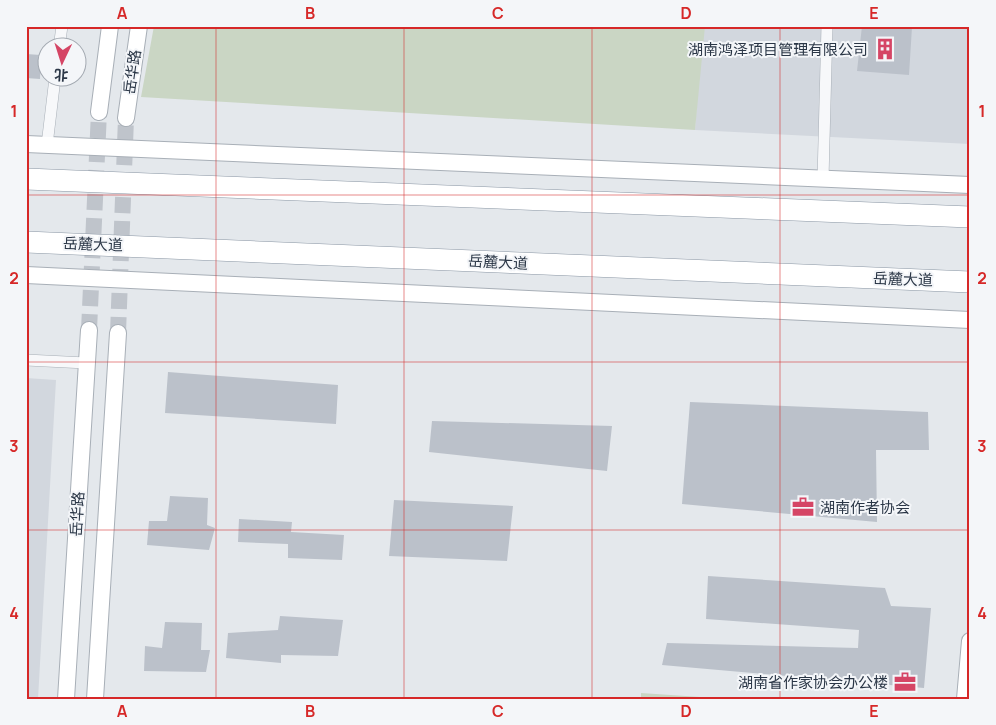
<svg xmlns="http://www.w3.org/2000/svg" width="996" height="725" font-family="Manrope,'Noto Sans SC',sans-serif">
	<rect width="100%" height="100%" fill="#e4e8ec"/>
	<path fill="#d2d7de" d="M 702,26 L 970,26 L 970,144 L 695,130 Z
		M 26,378 L 56,380 L 38,699 L 26,699 Z"/>
	<path fill="#cad6c4" d="M 154,26 L 705,26 L 695,130 L 141,97 Z
		M 641,693 L 730,699 L 641,699 Z"/>
	<path fill="#bbc1ca" d="M 862,26 L 912,27 L 909,75 L 857,71 Z
		M 26,54 L 41,55 L 40,79 L 26,78 Z
		M 168,372 L 338,385 L 336,424 L 165,413 Z
		M 690,402 L 928,412 L 929,450 L 876,450 L 877,522 L 682,504 Z
		M 432,421 L 612,426 L 607,471 L 429,452 Z
		M 170,496 L 208,498 L 207,525 L 215,528 L 209,550 L 147,545 L 149,521 L 167,521 Z
		M 394,500 L 513,506 L 507,561 L 389,556 Z
		M 239,519 L 292,522 L 291,532 L 344,535 L 342,560 L 288,558 L 288,544 L 238,542 Z
		M 708,576 L 885,588 L 891,606 L 931,608 L 924,688 L 662,665 L 667,643 L 858,648 L 859,630 L 706,619 Z
		M 280,616 L 343,620 L 338,656 L 281,655 L 281,663 L 226,658 L 228,633 L 278,630 Z
		M 165,622 L 202,623 L 201,650 L 210,650 L 206,672 L 144,671 L 145,646 L 162,648 Z"/>
	<g fill="none" stroke-linecap="round" stroke-linejoin="round">
		<path stroke="#bfc4cb" stroke-width="16" stroke-dasharray="16 8" stroke-linecap="butt" d="M 89,330 L 99,112
			M 118,333 L 126,118"/>
		<g stroke="#a8afb7" stroke-width="12">
			<path id="street" d="M 59,48 L 62,26
				M 47,145 L 55,78
				M 823,179 L 827,26
				M 26,360 L 86,363"/>
		</g>
		<g stroke="#a8afb7" stroke-width="18">
			<path id="secondary" d="M 99,112 L 110,26
				M 126,118 L 139,26
				M 26,144 L 970,185
				M 26,275 L 970,320
				M 66,699 L 89,330
				M 95,699 L 118,333
				M 965,699 L 970,641"/>
		</g>
		<g stroke="#8a96a4" stroke-width="22">
			<path id="highway" d="M 26,179 L 970,217
				M 26,242 L 970,282"/>
		</g>
		<use href="#street" stroke="#f7f8fa" stroke-width="11"/>
		<use href="#secondary" stroke="#fff" stroke-width="16"/>
		<use href="#highway" stroke="#fff" stroke-width="21"/>
	</g>
	<path fill="none" stroke="#d62828" stroke-width="1" stroke-opacity="0.55" d="M 216,26 L 216,699M 404,26 L 404,699M 592,26 L 592,699M 780,26 L 780,699M 26,195 L 970,195M 26,362 L 970,362M 26,530 L 970,530"/>
	<defs>
		<g id="building-bare" transform="scale(1.725)"><path d="M-4-6H4V6H1V3H-1V6H-4ZM-2.5-4.3h1.7v1.8h-1.7ZM.8-4.3h1.7v1.8H.8ZM-2.5-1h1.7V.8h-1.7ZM.8-1h1.7V.8H.8Z" fill="#d54565" stroke="#f4f6f9" stroke-width="2.5" paint-order="stroke"/></g>
		<g id="office-bare" transform="scale(1.725)"><path d="M-6-3h4V-5.5h4V-3h4V5H-6ZM-1-4.5V-3h2v-1.5ZM-6 0V1H6V0Z" fill="#d54565" stroke="#f4f6f9" stroke-width="2.5" paint-order="stroke"/></g>
	</defs>
	<g fill-rule="evenodd">
		<use href="#building-bare" x="885" y="49"/>
		<use href="#office-bare" x="803" y="507"/>
		<use href="#office-bare" x="905" y="682"/>
	</g>
	<g text-anchor="middle" dominant-baseline="central" stroke-width="4" stroke-linejoin="round" paint-order="stroke">
		<g font-size="15" fill="#2a3646" stroke="#f4f6f9" text-anchor="end">
			<text x="868" y="49">湖南鸿泽项目管理有限公司</text>
			<text x="820" y="507" text-anchor="start">湖南作者协会</text>
			<text x="888" y="682">湖南省作家协会办公楼</text>
		</g>
		<g font-size="15" fill="#2a3646" stroke="#f4f6f9">
			<text transform="translate(132 72) rotate(-82)">岳华路</text>
			<text transform="translate(93 244) rotate(2)">岳麓大道</text>
			<text transform="translate(498 262) rotate(3)">岳麓大道</text>
			<text transform="translate(903 279) rotate(2)">岳麓大道</text>
			<text transform="translate(77 514) rotate(-87)">岳华路</text>
		</g>
	</g>
	<rect width="996" height="725" fill="none" stroke="#f4f6f9" stroke-width="55"/>
	<g transform="translate(62 62) rotate(184)"><circle r="24" fill="#f4f6f9" stroke="#a3a9b1"/>
	<path d="M0-4L9 19L0 12L-9 19Z" fill="#d54565"/>
	<text y="-8" font-size="14" font-weight="bold" text-anchor="middle" fill="#2a3646">北</text>
	</g>
	<rect x="28" y="28" width="940" height="670" fill="none" stroke="#d62828" stroke-width="2"/>
	<g font-size="16" text-anchor="middle" font-weight="bold" fill="#d62828">
		<text x="122" y="19">A</text>
		<text x="310" y="19">B</text>
		<text x="498" y="19">C</text>
		<text x="686" y="19">D</text>
		<text x="874" y="19">E</text>
		<text x="14" y="117">1</text>
		<text x="982" y="117">1</text>
		<text x="14" y="284">2</text>
		<text x="982" y="284">2</text>
		<text x="14" y="452">3</text>
		<text x="982" y="452">3</text>
		<text x="14" y="619">4</text>
		<text x="982" y="619">4</text>
		<text x="122" y="717">A</text>
		<text x="310" y="717">B</text>
		<text x="498" y="717">C</text>
		<text x="686" y="717">D</text>
		<text x="874" y="717">E</text>
	</g>
</svg>
